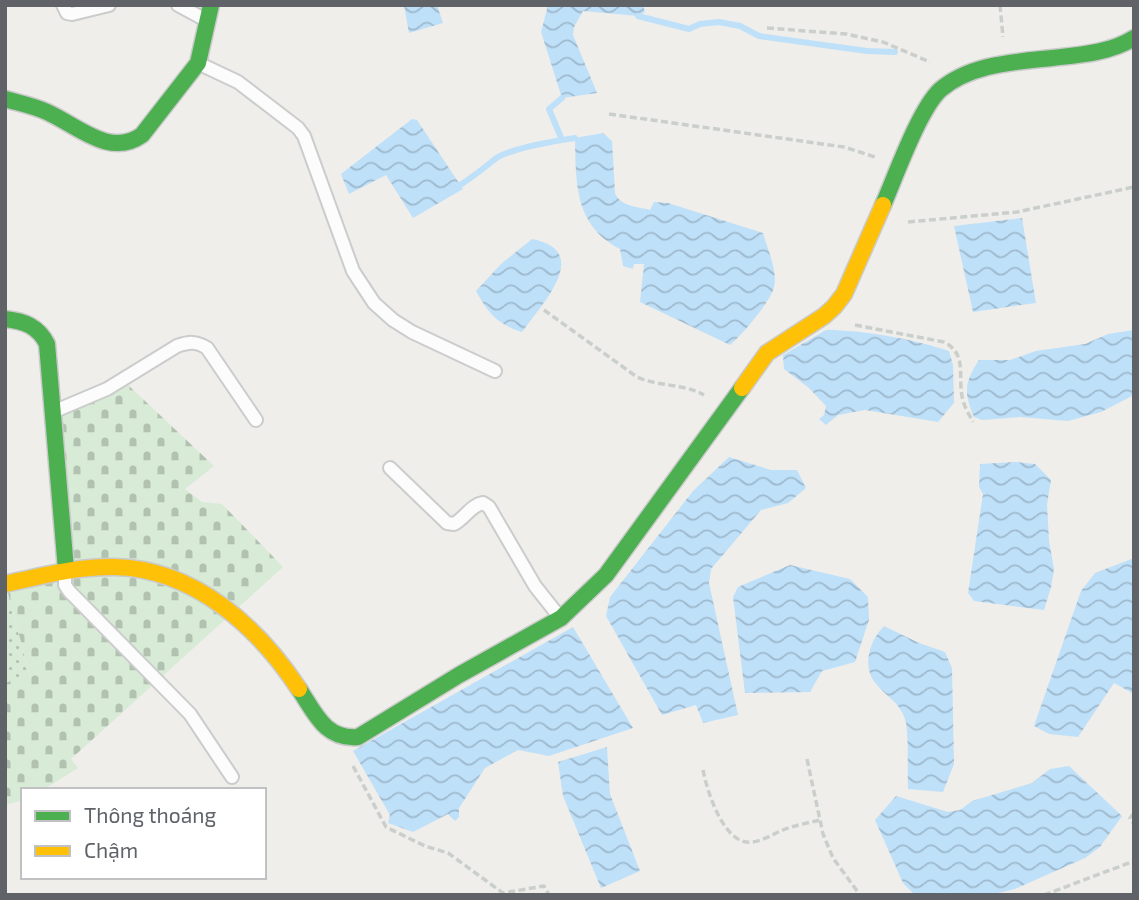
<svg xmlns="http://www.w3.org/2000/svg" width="1139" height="900" font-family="'Exo 2',sans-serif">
	<defs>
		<pattern id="grass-dots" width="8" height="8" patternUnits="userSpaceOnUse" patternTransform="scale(1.75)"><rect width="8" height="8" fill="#d8ebd6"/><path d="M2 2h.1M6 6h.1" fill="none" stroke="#b2c2b1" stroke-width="1.8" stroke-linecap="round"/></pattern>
		<pattern id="cemetery-stones" width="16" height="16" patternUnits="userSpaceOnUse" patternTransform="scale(1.75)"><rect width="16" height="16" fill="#d8ebd6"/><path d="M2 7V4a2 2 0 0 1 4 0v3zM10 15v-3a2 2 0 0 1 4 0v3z" fill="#b2c2b1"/></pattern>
		<pattern id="water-waves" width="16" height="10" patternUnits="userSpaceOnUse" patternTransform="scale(1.75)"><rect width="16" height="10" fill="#bfe0f9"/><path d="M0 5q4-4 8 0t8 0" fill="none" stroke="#9eb9cd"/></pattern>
	</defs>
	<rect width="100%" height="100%" fill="#efeeea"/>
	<path fill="url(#grass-dots)" d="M 5,589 L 7,589 L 30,677 L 5,683 Z"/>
	<path fill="url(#cemetery-stones)" d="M 128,385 L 214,466 L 185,489 L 202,502 L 222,504 L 283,567 L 71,759 L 78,768 L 43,790 L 23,790 L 23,800 L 5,805 L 5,683 L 30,676 L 7,589 L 59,577 L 62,416 Z"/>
	<path fill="url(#water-waves)" d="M 404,5 L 437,5 L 443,23 L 409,33 Z
		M 548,5 L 643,5 L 645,12 L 638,16 L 583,11 L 574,27 L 573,35 L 597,93 L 562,98 L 541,32 Z
		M 412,119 L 417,120 L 463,189 L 413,218 L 386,175 L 349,194 L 341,174 Z
		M 603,133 L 612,141 L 615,193 C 621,207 636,206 650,210 L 654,202 L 668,203 L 763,233 C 767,248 778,271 774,287 C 771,301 742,335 730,345 L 640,302 L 644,264 L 634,264 L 633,269 L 623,266 L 620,249 C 574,225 576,183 575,138 Z
		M 1022,218 L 1036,303 L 973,312 L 954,226 Z
		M 532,239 C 594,251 541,305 522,332 C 498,325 488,313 476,291 L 501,264 Z
		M 826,330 C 863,330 913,339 949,351 L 953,365 L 954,403 L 938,422 L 865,410 L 838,415 L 826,425 L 819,419 L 824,415 L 826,406 L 809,388 L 784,369 L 783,355 Z
		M 1134,330 L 1134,395 L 1101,412 L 1068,421 L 1020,417 L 982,420 L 974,417 C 963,391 965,382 979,360 L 1010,360 L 1036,351 L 1085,344 L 1108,334 Z
		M 729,457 L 771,470 L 797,470 L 806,488 L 788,503 L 761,510 L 711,569 L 709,583 L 738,715 L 703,723 L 696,705 L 662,715 L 606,616 L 610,597 L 693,491 Z
		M 1015,462 L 1035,464 L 1051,480 L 1047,504 L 1049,541 L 1054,569 L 1051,587 L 1044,610 L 974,601 L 968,593 L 983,494 L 979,487 L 980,464 Z
		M 1134,558 L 1134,694 L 1114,683 L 1078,737 L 1049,734 L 1034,726 L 1081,591 L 1095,573 Z
		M 790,565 L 850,579 L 868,597 L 869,620 L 855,662 L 822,671 L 810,692 L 745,693 L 733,597 L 738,587 Z
		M 884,626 L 919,643 L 945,652 L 952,668 L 954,764 L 943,792 L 908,789 C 907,768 909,744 906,723 C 902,704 888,698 877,685 C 861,668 869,641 884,626 Z
		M 573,627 L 633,728 L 549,756 L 518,750 L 485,768 L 459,808 L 459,817 L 455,821 L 448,814 L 413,832 L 388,823 L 390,815 L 353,751 Z
		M 607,747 L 610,794 L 640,871 L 601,888 L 563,796 L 558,762 Z
		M 1069,766 L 1122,816 L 1100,847 L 1085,858 L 1015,889 L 990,895 L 915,895 L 903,883 L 875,820 L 896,796 L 948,812 L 960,810 L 972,801 L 1032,783 L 1050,769 Z"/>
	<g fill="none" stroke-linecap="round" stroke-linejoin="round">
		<path stroke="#bfe0f9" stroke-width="6" d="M 638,16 L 689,29 L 700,24 L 719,22 L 740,26 L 759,36 L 867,51 L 895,52
			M 562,140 L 549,109 L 562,98
			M 460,185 C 473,177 484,168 495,159 C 510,148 555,141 575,138"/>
		<g stroke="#cbcccc" stroke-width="16">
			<path id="lane" d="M 63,5 L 67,13 L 72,14 L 109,5
				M 178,5 L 204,19
				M 202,65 L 238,82 L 298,128 L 304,136 L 353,271 L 374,303 L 393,320 L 412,332 L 495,371
				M 55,411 L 107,389 L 177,346 C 189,342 196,341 207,348 L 256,420
				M 390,468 L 447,523 L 454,524 C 465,518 471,505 483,503 L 489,507 L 535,586 L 558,615
				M 65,575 L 65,585 L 69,591 L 190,714 L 232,777"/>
		</g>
		<g stroke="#cacacb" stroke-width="19">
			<path id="fast" d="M 5,99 C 19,103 34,106 47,112 C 78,126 110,158 142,135 L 198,63 L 211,5
				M 883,205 C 896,175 919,110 940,90 C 970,64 1014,62 1052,58 C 1079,55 1110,53 1134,38
				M 5,319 C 24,321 38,326 47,344 L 66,570
				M 299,689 C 315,713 325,740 358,737 L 459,675 L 561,618 L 606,575 L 742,388"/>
		</g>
		<g stroke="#cacacb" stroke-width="19">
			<path id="slow" d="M 742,388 L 767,353 L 824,316 L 834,307 L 844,294 L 883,205
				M 5,584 C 41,576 78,566 115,567 C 195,569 258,627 299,689"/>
		</g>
		<path stroke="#cacfcc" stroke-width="3.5" stroke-dasharray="7 3.5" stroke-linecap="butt" d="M 1000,5 L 1003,37
			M 767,28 L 846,34 L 883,42 L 930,62
			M 609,114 L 844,147 L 875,157
			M 908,222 L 1017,212 L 1134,187
			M 544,310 L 637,377 C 659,387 683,383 704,395
			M 855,325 L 944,342 C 967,354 958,374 962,396 C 963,405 969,414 973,422
			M 807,759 L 823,834 L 833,858 L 860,895
			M 353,766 L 386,827 L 425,846 L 448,853 L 503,893 L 544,886 L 549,895
			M 703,770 C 707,791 724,846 752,842 C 763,841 773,834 783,830 C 795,825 808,823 820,820
			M 1134,813 L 1130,818 L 1134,824
			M 1044,895 L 1134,861"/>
		<use href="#lane" stroke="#fdfcfc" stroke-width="12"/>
		<use href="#fast" stroke="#4caf50" stroke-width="16"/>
		<use href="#slow" stroke="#ffc107" stroke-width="16"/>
	</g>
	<rect width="1139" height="900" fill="none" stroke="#5f6368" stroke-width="14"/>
	<rect x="21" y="788" width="245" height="91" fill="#ffffff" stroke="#bfc1c3" stroke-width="2"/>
	<rect x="35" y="811" width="35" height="10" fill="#4caf50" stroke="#bfc1c3" stroke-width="2"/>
	<text x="84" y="823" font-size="21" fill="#5f6368">Thông thoáng</text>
	<rect x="35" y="846" width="35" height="10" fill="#ffc107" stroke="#bfc1c3" stroke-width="2"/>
	<text x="84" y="858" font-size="21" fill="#5f6368">Chậm</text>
</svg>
